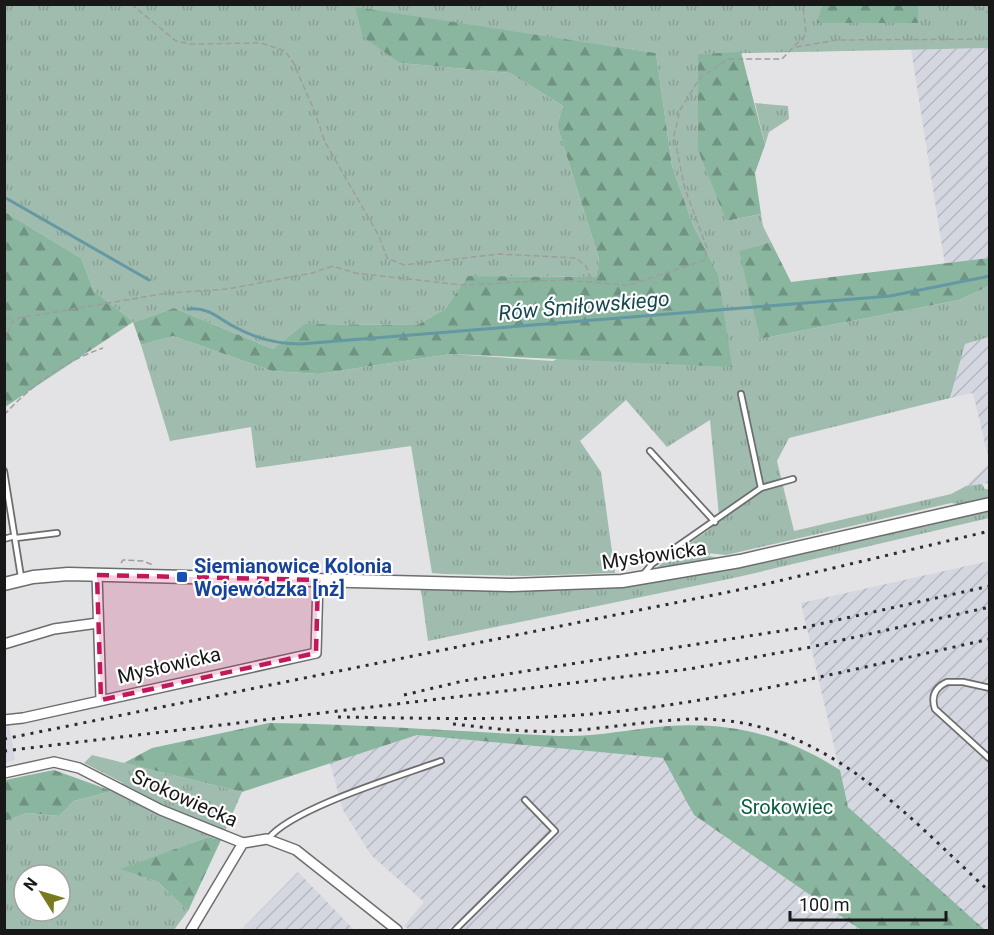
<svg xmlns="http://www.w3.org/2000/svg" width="994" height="935" font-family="Roboto,sans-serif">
	<defs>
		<pattern id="industrial-furrows" width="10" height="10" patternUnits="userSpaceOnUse" patternTransform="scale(1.5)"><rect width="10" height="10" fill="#d4d7e0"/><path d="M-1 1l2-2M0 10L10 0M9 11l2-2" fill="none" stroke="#b5b8c0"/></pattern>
		<pattern id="grass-tufts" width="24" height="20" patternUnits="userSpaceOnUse" patternTransform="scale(1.5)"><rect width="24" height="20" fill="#a0bcae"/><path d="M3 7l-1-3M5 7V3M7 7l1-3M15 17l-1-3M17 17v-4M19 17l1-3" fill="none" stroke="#89a195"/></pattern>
		<pattern id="forest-firs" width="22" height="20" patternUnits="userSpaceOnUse" patternTransform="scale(1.5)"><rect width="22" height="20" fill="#8ab6a0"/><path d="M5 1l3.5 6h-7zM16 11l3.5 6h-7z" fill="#709382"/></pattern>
	</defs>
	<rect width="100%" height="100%" fill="#e3e3e5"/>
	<path fill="url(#industrial-furrows)" d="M 989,48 L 989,258 L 945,265 L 911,49 Z
		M 989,337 L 989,460 L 973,393 L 950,398 L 965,344 Z
		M 989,464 L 989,483 L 966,486 Z
		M 989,561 L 989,930 L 981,930 L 848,807 L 801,603 Z
		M 417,735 L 663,758 L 694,815 L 861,930 L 460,930 L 453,925 L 447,930 L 410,930 L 404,926 L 424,902 L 371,855 L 343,810 L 330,763 Z
		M 298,872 L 354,930 L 241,930 Z"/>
	<path fill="#d4d7e0" d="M 5,723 L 9,723 L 15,760 L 5,763 Z"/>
	<path fill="url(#grass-tufts)" fill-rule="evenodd" d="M 4,5 L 822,5 L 818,23 L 918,23 L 918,5 L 989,5 L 989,48 L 698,54 L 698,149 L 726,221 L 761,214 L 763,226 L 771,242 L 740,251 L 760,339 L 959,300 L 989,286 L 989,337 L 965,344 L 950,398 L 789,438 L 777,461 L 794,531 L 951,494 L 966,486 L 982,484 L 985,489 L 989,489 L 989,499 L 964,505 L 951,503 L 726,555 L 707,553 L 667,559 L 710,529 L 719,516 L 710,420 L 667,447 L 626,400 L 580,441 L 601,472 L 615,573 L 524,576 L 444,574 L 432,573 L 411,446 L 256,468 L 251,427 L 170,441 L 141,345 L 173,336 L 272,371 L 318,374 L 451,354 L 553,361 L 718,274 L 693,225 L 672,166 L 656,53 L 568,40 L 400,63 L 510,73 L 563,106 L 557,125 L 599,259 L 596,277 L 468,276 L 445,309 L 417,325 L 304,324 L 273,349 L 174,308 L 134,322 L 94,291 L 81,258 L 5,212 Z
		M 755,103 L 788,106 L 789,119 L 769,132 L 765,145 Z
		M 949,506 L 958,506 L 734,557 L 655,570 L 662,563 L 706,555 L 721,559 L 750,553 Z
		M 989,510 L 989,518 L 738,577 L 428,641 L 421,590 L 568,590 L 652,583 L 795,555 Z
		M 92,755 L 242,792 L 221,840 L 208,837 L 121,869 L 158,882 L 188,911 L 174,930 L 5,930 L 5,821 L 27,813 L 59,816 L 74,801 L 112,791 L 123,783 L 84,763 ZM 24,875 L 60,875 L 60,911 L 24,911 Z"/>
	<path fill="url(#forest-firs)" d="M 822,5 L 918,5 L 918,23 L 817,23 Z
		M 355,7 L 656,53 L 672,166 L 693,225 L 718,274 L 732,367 L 451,354 L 318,374 L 272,371 L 173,336 L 141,345 L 133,322 L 5,407 L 5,212 L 81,258 L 94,291 L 134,322 L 174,308 L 273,349 L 304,324 L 417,325 L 445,309 L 468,276 L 596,277 L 599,259 L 557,125 L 563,106 L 510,73 L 400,63 L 363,37 Z
		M 741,52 L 765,145 L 755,173 L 761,214 L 726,221 L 698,150 L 698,54 Z
		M 771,242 L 791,282 L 989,258 L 989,286 L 959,300 L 760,339 L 739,251 Z
		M 269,723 C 366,724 462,732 559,736 C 596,737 631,729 668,726 C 732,722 785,735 840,770 L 848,807 L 985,930 L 861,930 L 694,815 L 663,758 L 417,735 L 242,792 L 124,763 L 152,748 Z
		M 54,770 L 112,791 L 74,801 L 59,816 L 27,813 L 5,821 L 5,780 Z
		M 208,837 L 221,840 L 188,911 L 158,882 L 120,869 Z"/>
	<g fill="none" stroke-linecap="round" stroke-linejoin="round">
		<path stroke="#6498a2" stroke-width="3" d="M 4,197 L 149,280
			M 188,309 C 207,307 216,316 231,325 C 252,337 276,344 300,344 L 890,296 L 990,276"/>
		<g stroke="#6d6d6f" stroke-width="8">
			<path id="service" d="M 741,394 L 761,488
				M 650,451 L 715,522
				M 4,471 L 21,577
				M 16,538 L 57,533
				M 4,539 L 11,537
				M 642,576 L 652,564 L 761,488 L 793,479
				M 990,688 L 963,682 L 947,682 C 934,688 931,697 935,709 L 990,759
				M 268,839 C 292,808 400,776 441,761
				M 455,930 L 555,831 L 525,800"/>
		</g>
		<g stroke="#6d6d6f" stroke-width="12">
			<path id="minor" d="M 97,575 L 101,700
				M 4,644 L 54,629 L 98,623
				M 4,720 L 23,718 L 316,653 L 318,580
				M 4,773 L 54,762 L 79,768 L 161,810 L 243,843 L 267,839 L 296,850 L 397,930
				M 191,930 L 243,843"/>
		</g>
		<g stroke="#6d6d6f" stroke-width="15">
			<path id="tertiary" d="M 4,584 L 33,577 L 68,574 L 512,585 L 622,581 L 740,561 L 990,504"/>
		</g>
		<path stroke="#9d9d9f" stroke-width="1.5" stroke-dasharray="6 3" stroke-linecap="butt" d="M 131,4 L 176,41 L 190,44 L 261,43 L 285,51 L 293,62 L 314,110 L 325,142 L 379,236 L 387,258 L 404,265 L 499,254 L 576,258 L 586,266 L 592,281
			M 969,4 L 990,13
			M 796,47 L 837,40 L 990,39
			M 4,318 L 13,319
			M 4,341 L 14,319 L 168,293 L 228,289 L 312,273 L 333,266 L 355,273 L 462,285 L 561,280 L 629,285 L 705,260 L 707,248 L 685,189 L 674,136 L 680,110 L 700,78 L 728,59 L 782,59 L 806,34 L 803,4
			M 4,415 C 33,384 63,362 103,348
			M 673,560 L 710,554
			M 121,563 L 123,560 L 143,561 L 153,565"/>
		<use href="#service" stroke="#fff" stroke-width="4.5"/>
		<use href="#minor" stroke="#fff" stroke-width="9"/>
		<use href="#tertiary" stroke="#fff" stroke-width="12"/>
		<path stroke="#2d2d2e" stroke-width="3" stroke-dasharray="3 6" stroke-linecap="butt" d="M 404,695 L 463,681 L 806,627 L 990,586
			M 338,717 C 422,718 508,721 592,714 C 726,702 858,668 990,639
			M 453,724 C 489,728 526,733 562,731 C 608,729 655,719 702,719 C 826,721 905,814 990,892
			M 4,739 L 753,587 L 990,531
			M 4,751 L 689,669 L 811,647 L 990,607"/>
	</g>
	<path fill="#c2185b" fill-opacity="0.2" stroke="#c2185b" stroke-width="4.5" stroke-dasharray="12 8" stroke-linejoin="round" d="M 97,575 L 318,580 L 316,653 L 101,700 Z"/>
	<rect fill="#1a4fb4" stroke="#fff" stroke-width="2" x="176" y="571" width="12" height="12" rx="3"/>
	<g text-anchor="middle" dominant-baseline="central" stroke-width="4.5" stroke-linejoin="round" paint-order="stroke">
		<g font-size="20" fill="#181819" stroke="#fff">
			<text transform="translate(654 555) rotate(-8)">Mysłowicka</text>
			<text transform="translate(169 665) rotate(-13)">Mysłowicka</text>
			<text transform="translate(185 798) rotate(24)">Srokowiecka</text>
		</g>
		<g font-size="20" font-weight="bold" fill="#164399" stroke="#fff" text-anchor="start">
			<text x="194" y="566">Siemianowice Kolonia<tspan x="194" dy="23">Wojewódzka [nż]</tspan></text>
		</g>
		<g font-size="20" fill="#0a5d41" stroke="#fff">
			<text x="787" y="807">Srokowiec</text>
		</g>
		<g font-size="21" font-style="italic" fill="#16464e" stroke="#fff">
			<text transform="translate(584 306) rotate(-5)">Rów Śmiłowskiego</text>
		</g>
	</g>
	<rect width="994" height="935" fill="none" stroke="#181819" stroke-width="12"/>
	<g transform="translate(42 893) rotate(307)"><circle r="28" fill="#ffffff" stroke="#a3a3a3" stroke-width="1.5"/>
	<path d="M0-4.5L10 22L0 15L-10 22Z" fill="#7b7920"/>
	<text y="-9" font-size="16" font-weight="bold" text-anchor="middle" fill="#181819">N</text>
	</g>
	<path d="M790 911v9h156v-9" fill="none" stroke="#181819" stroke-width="3"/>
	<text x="799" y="911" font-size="18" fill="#181819" stroke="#ffffff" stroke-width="4.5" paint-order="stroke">100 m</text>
</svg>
